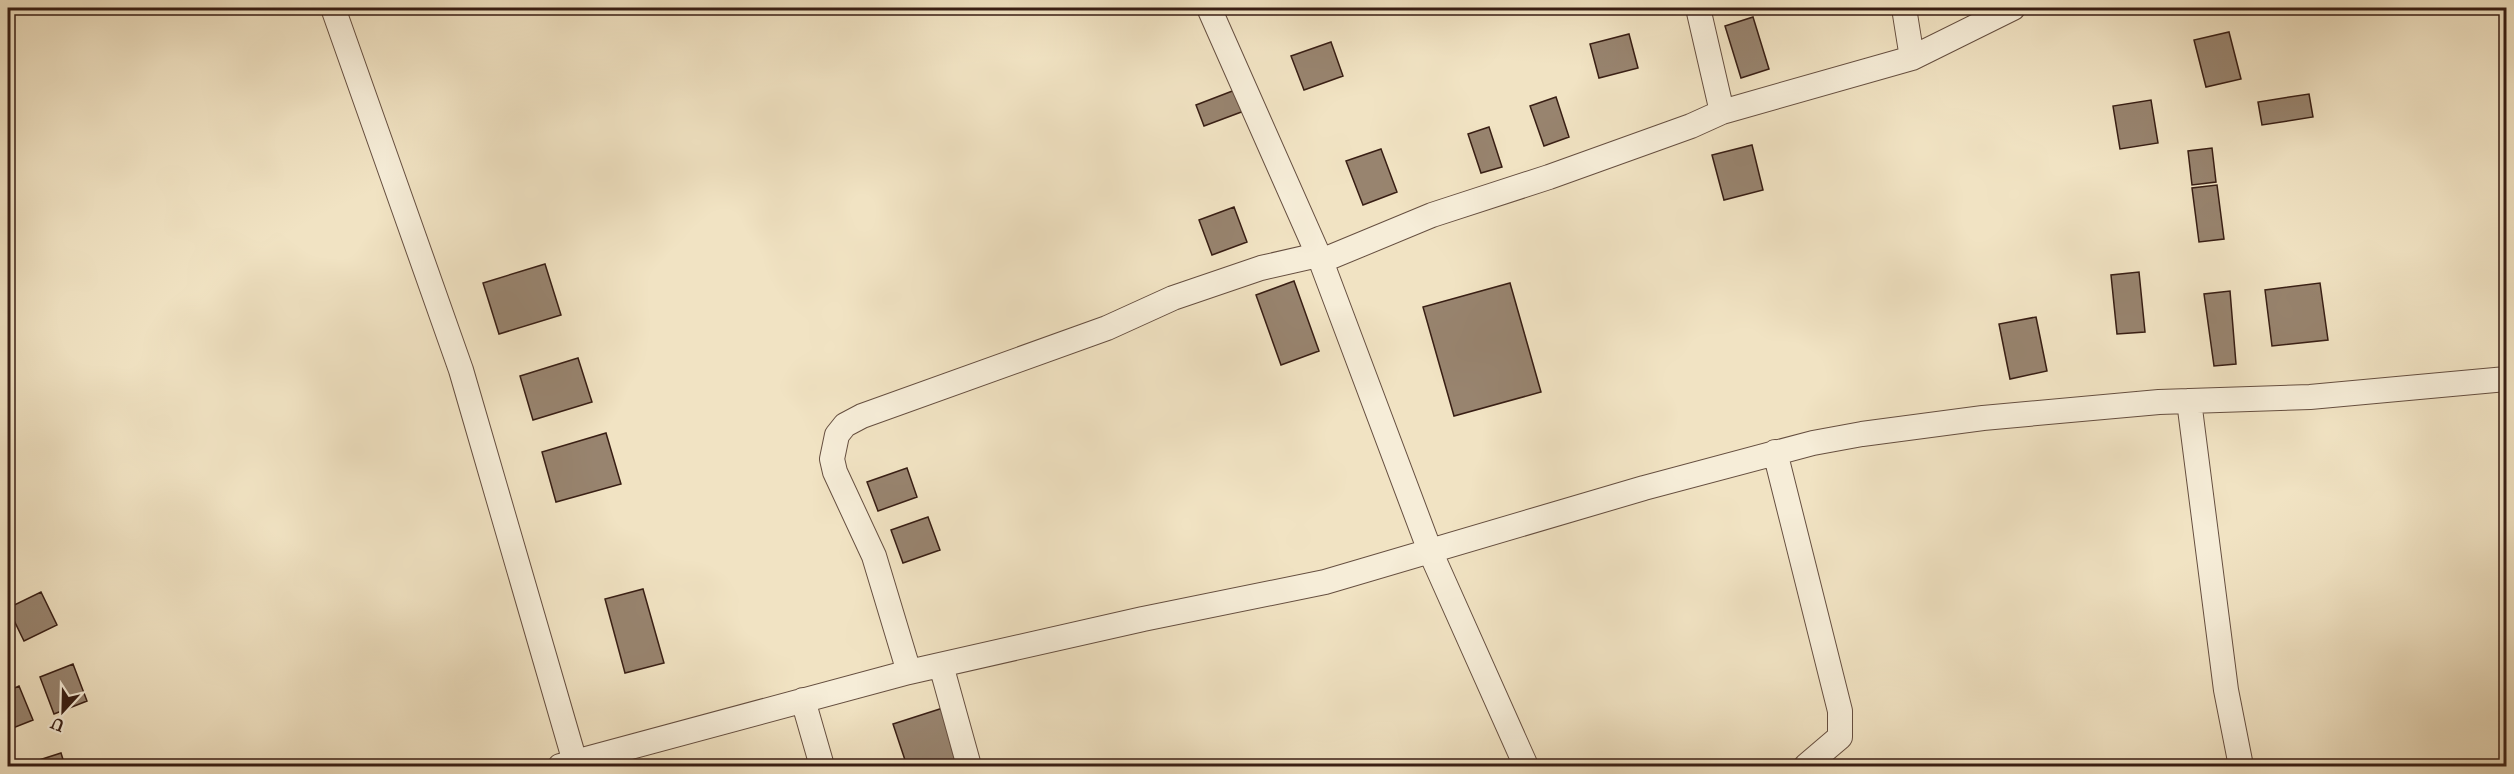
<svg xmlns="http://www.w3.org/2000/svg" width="2514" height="774" font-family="'IM FELL Great Primer',serif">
	<rect width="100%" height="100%" fill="#f1e3c3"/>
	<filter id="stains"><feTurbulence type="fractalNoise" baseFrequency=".00333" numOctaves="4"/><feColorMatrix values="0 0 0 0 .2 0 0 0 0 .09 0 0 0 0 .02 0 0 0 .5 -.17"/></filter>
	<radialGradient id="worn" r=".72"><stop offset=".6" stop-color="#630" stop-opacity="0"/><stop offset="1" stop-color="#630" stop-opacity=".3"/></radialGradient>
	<path fill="#98846f" stroke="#381e14" stroke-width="1.5" d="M 1753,17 L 1769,69 L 1741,78 L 1725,26 Z
		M 2229,32 L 2241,79 L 2206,87 L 2194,40 Z
		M 1629,34 L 1638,68 L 1599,78 L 1590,44 Z
		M 1331,42 L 1343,76 L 1304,90 L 1291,56 Z
		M 1235,90 L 1244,111 L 1204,126 L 1196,105 Z
		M 2309,94 L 2313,117 L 2262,125 L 2258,102 Z
		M 1556,97 L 1569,137 L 1544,146 L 1530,106 Z
		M 2151,100 L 2158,143 L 2120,149 L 2113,106 Z
		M 1489,127 L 1502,167 L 1481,173 L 1468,134 Z
		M 1752,145 L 1763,190 L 1724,200 L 1712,155 Z
		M 2212,148 L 2216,182 L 2192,185 L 2188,151 Z
		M 1381,149 L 1397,192 L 1363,205 L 1346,161 Z
		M 2217,185 L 2224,239 L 2199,242 L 2192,188 Z
		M 1234,207 L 1247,242 L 1212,255 L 1199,220 Z
		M 545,264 L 561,315 L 499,334 L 483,283 Z
		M 2139,272 L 2145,332 L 2117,334 L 2111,275 Z
		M 1294,281 L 1319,351 L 1281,365 L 1256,295 Z
		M 1510,283 L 1541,392 L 1454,416 L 1423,307 Z
		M 2320,283 L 2328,340 L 2272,346 L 2265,290 Z
		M 2230,291 L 2236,364 L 2214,366 L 2204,294 Z
		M 2036,317 L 2047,371 L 2010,379 L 1999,324 Z
		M 578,358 L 592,402 L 533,420 L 520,376 Z
		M 606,433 L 621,484 L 556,502 L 542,452 Z
		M 907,468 L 917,497 L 878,511 L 867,482 Z
		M 928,517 L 940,550 L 903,563 L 891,530 Z
		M 643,589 L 664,663 L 625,673 L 605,599 Z
		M 41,592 L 57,625 L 24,641 L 8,608 Z
		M 73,664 L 87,701 L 54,714 L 40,677 Z
		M 19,686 L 33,720 L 8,730 L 8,691 Z
		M 946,707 L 963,758 L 937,766 L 907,766 L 893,724 Z
		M 61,753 L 65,766 L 38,766 L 36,761 Z"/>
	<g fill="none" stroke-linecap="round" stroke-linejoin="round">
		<g stroke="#664f40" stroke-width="26">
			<path id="minor" d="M 333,8 L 461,370 L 575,762
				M 1209,8 L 1321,261 L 1430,551 L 1526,766
				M 1698,8 L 1722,112
				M 1904,8 L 1912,58
				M 1321,261 L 1432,215 L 1549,177 L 1691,126 L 1722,112 L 1912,58 L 2013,8
				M 2189,401 L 2226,690 L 2241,766
				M 1775,452 L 1840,711 L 1840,737 L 1806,766
				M 941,665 L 969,766
				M 909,672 L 874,556 L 835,472 L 832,459 L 837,435 L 845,425 L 862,416 L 1107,328 L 1173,298 L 1261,268 L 1318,255
				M 803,700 L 822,766
				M 560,766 L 909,672 L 1143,619 L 1325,582 L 1644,488 L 1813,443 L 1862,434 L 1983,418 L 2159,402 L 2310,397 L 2506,379"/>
		</g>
		<use href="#minor" stroke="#f6edd8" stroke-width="24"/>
	</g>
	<rect width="2514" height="774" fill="none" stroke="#f1e3c3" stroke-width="30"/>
	<rect x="9" y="9" width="2496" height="756" fill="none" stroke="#381e14" stroke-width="3"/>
	<rect x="15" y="15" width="2484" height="744" fill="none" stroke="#381e14" stroke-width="1.5"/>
	<g transform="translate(63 711) rotate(202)" stroke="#f6edd8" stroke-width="4.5" paint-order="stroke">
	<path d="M0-4.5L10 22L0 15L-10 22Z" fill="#381e14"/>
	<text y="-9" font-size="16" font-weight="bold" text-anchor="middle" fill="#381e14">U</text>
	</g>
	<rect width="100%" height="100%" filter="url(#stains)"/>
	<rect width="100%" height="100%" fill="url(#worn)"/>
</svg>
